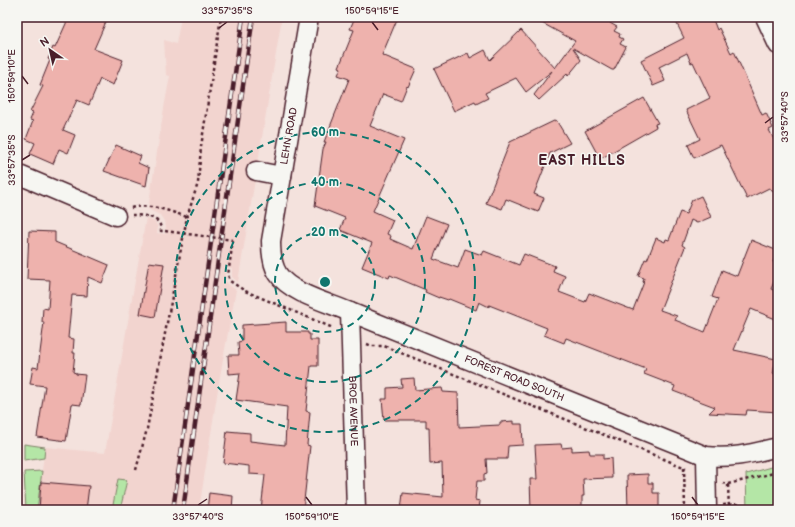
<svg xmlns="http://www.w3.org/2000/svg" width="795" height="527" font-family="'Balsamiq Sans',sans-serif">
	<rect width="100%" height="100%" fill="#f4e2dd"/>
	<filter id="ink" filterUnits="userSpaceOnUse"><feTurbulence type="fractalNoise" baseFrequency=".025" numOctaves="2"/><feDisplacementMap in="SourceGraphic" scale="8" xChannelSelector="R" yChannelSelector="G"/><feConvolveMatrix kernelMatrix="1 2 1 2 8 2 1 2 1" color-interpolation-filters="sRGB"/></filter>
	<g filter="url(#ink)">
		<path fill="#f2d4cf" d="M 181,17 L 282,17 L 238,282 L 232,277 L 232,268 L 225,268 L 225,280 L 230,286 L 236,290 L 220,376 L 199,510 L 120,510 L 127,480 L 119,479 L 112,510 L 37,510 L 45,447 L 105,453 L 146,218 L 155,222 L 158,227 L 157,233 L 165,234 L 166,227 L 164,221 L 160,215 L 148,209 L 164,108 L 170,76 L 166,75 L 164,40 L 176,44 Z"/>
		<path fill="#b4e6a6" stroke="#7f8268" d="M 24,444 L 45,447 L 44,458 L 24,461 Z
			M 778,465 L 778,510 L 747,510 L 746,474 Z
			M 42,471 L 37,510 L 26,510 L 24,472 Z
			M 118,479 L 127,480 L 120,510 L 112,510 Z"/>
		<path fill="#eeb2ad" stroke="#4a1f2b" d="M 69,17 L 108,17 L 94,49 L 123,60 L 113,85 L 100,79 L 89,105 L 77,100 L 63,130 L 75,135 L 68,153 L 59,149 L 53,164 L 30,154 L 35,143 L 26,139 L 33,121 L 30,120 L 33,113 L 30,112 L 43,86 L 40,85 L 50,60 L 48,59 L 53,47 L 55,48 Z
			M 355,17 L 398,17 L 382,55 L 416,69 L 408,87 L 407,86 L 401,101 L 383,94 L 370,126 L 404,140 L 373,211 L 393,220 L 387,234 L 391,236 L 390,239 L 413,249 L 426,216 L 447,224 L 433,259 L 458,268 L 465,249 L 482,255 L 484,251 L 519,265 L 524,254 L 555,266 L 553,271 L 565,276 L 559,292 L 585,302 L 589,293 L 633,310 L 644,282 L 643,282 L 644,278 L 638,276 L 645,259 L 647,260 L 656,238 L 665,242 L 666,239 L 669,240 L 680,212 L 686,214 L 692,200 L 701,196 L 711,217 L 697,223 L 691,220 L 682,245 L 685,247 L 660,310 L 677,316 L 675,320 L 705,332 L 718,299 L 712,297 L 722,270 L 737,276 L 751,240 L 778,251 L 773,262 L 778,264 L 778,272 L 771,289 L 778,292 L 778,320 L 751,309 L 734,350 L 776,359 L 773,374 L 778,373 L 778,412 L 747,410 L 746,415 L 709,413 L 715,407 L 673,391 L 675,386 L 644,374 L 646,369 L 566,338 L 564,343 L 544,335 L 547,328 L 489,305 L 489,307 L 479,302 L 476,310 L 449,299 L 448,300 L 439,297 L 439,298 L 425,292 L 426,290 L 390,275 L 389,278 L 362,267 L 372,243 L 340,230 L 345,218 L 315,206 L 323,149 L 326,142 L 324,142 L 349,79 L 338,75 L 341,68 L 339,67 L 354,30 L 350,29 Z
			M 531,17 L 613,17 L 610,23 L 617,27 L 614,31 L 620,34 L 619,37 L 623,39 L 620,44 L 626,47 L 614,70 L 612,70 L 573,48 L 581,60 L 568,76 L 567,74 L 539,100 L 534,95 L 552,71 L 526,92 L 516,78 L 485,93 L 488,98 L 476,104 L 475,101 L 454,111 L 434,69 L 468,53 L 470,58 L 485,50 L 490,60 L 521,30 L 555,68 L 575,41 Z
			M 688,17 L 712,17 L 717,30 L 719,28 L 731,53 L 734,51 L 762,115 L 766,113 L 773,128 L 769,130 L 778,147 L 778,194 L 769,188 L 747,199 L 721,145 L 694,158 L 688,145 L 700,139 L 686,110 L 710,98 L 693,62 L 691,63 L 687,53 L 659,67 L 665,81 L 653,86 L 641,60 L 684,38 L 676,22 Z
			M 644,98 L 658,123 L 655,124 L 656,127 L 600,159 L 585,131 Z
			M 556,120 L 570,143 L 550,153 L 534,194 L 544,198 L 538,212 L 506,199 L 502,209 L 486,203 L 510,142 Z
			M 116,145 L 141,156 L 138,163 L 149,168 L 146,186 L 104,171 Z
			M 29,231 L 55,232 L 55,242 L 109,265 L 102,283 L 88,277 L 87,296 L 72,295 L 68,338 L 74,339 L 73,353 L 75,353 L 73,372 L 76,373 L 76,374 L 85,375 L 81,405 L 72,404 L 66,441 L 37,437 L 45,386 L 30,384 L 33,367 L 38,368 L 44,322 L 42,322 L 43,308 L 48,309 L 50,280 L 27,279 Z
			M 149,262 L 164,264 L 155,317 L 140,314 Z
			M 286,322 L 286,332 L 308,332 L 308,334 L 310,334 L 310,340 L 318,340 L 318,366 L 311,366 L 306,411 L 310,412 L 307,445 L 310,446 L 303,510 L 261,510 L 265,475 L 249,474 L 249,466 L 223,463 L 227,431 L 250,433 L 250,441 L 285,445 L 287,407 L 236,400 L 240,373 L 229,374 L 228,355 L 239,355 L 238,342 L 242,341 L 242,325 Z
			M 414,378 L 415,390 L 442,388 L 443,392 L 458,393 L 459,427 L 500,425 L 500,422 L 514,421 L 514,424 L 522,424 L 523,445 L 508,446 L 507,459 L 486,459 L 487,473 L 484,474 L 484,481 L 477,481 L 475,500 L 480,501 L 479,510 L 401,510 L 403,493 L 443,497 L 442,463 L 430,464 L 429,427 L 426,427 L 426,420 L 384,420 L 382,399 L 387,399 L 387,388 L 402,387 L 401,379 Z
			M 561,444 L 562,448 L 572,447 L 572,451 L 589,450 L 590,454 L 603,454 L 603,459 L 611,458 L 612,478 L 583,479 L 584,496 L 582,496 L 582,506 L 576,507 L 576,510 L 531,510 L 530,479 L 537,479 L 535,445 Z
			M 648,474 L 648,483 L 653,483 L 653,493 L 659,493 L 659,510 L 628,510 L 627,475 Z
			M 41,482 L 89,486 L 86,510 L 39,510 Z
			M 209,493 L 233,496 L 232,510 L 207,510 Z"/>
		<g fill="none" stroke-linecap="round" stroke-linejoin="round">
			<g stroke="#4a1f2b" stroke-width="21">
				<g id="minor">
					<path id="s1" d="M 309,17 L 271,241 C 271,252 272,265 278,274 C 290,293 329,303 350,312 L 706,456 C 732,459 753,453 778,447"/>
					<path d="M 765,17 L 778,45"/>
					<path d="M 256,171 L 282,176"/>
					<path d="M 17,174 L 116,216"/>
					<path id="s2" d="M 350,312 L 356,510"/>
					<path d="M 706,456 L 707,510"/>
				</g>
			</g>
			<path stroke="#4a1f2b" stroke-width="2.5" stroke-dasharray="3 3" stroke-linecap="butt" d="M 131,208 C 150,203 169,211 187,217
				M 132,215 C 142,215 162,216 161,231 L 165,231
				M 233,240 L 228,275 L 230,281 L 245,291 L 333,328
				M 367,344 L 372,346 L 384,346 L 686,468
				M 684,467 L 685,510
				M 136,470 L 147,429 L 187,217 L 198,183 L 201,147 L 221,17
				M 723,483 L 728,484 L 729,510
				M 728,484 L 778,472
				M 723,505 L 741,504"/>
			<use href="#minor" stroke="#f6f6f2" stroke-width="18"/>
			<g stroke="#4a1f2b" stroke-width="4.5">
				<path id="rail" d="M 173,510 L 243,17
					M 183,510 L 228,189 L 253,17"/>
			</g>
			<use href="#rail" stroke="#f6f6f2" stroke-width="3" stroke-dasharray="9" stroke-linecap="butt"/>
			<path stroke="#4a1f2b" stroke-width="2.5" stroke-dasharray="3 3" stroke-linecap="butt" d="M 165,231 L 233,240"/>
		</g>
	</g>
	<path fill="none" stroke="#4a1f2b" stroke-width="1.5" d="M 372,22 L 378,30M 219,28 L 227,22M 22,76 L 28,84M 765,123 L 773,117M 22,160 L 30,155M 306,497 L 312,505M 692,497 L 698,505M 198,505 L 207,499"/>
	<g fill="none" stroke="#0f766e" stroke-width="2" stroke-dasharray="7 5">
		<circle cx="325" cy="282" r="50"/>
		<circle cx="325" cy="282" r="100"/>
		<circle cx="325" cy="282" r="150"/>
	</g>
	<g text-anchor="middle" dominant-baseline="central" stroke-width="3" stroke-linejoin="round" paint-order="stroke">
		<g font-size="10" fill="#4a1f2b" stroke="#f6f6f2">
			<text transform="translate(289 136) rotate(-80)">LEHN ROAD</text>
			<text stroke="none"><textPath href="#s1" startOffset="521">FOREST ROAD SOUTH</textPath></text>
			<text stroke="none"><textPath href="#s2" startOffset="99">BROE AVENUE</textPath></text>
		</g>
		<g font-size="14" font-weight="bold" letter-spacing="1" fill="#4a1f2b" stroke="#f6f6f2">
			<text x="582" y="160">EAST HILLS</text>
		</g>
	</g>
	<circle cx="325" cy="282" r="6" fill="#0f766e" stroke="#f6f6f2" stroke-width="2"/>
	<g font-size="12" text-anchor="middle" font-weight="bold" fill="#0f766e" stroke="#f6f6f2" stroke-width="3" stroke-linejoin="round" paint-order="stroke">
		<text x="325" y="136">60 m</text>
		<text x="325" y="186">40 m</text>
		<text x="325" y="236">20 m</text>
	</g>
	<rect width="795" height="527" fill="none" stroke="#f6f6f2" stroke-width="44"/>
	<g transform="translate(50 50) rotate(326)" stroke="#f6f6f2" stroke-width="3" paint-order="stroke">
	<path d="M0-3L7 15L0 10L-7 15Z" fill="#4a1f2b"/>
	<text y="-6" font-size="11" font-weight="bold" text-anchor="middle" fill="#4a1f2b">N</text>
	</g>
	<rect x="22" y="22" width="751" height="483" fill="none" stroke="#4a1f2b" stroke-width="1.5"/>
	<g font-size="10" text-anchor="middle" fill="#4a1f2b">
		<text x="227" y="14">33°57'35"S</text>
		<text x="372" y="14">150°59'15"E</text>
		<text transform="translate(11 76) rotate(-90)" y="4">150°59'10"E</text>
		<text transform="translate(784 117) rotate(-90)" y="4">33°57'40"S</text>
		<text transform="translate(11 160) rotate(-90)" y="4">33°57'35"S</text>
		<text x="198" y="520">33°57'40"S</text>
		<text x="312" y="520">150°59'10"E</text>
		<text x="698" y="520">150°59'15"E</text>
	</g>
</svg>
